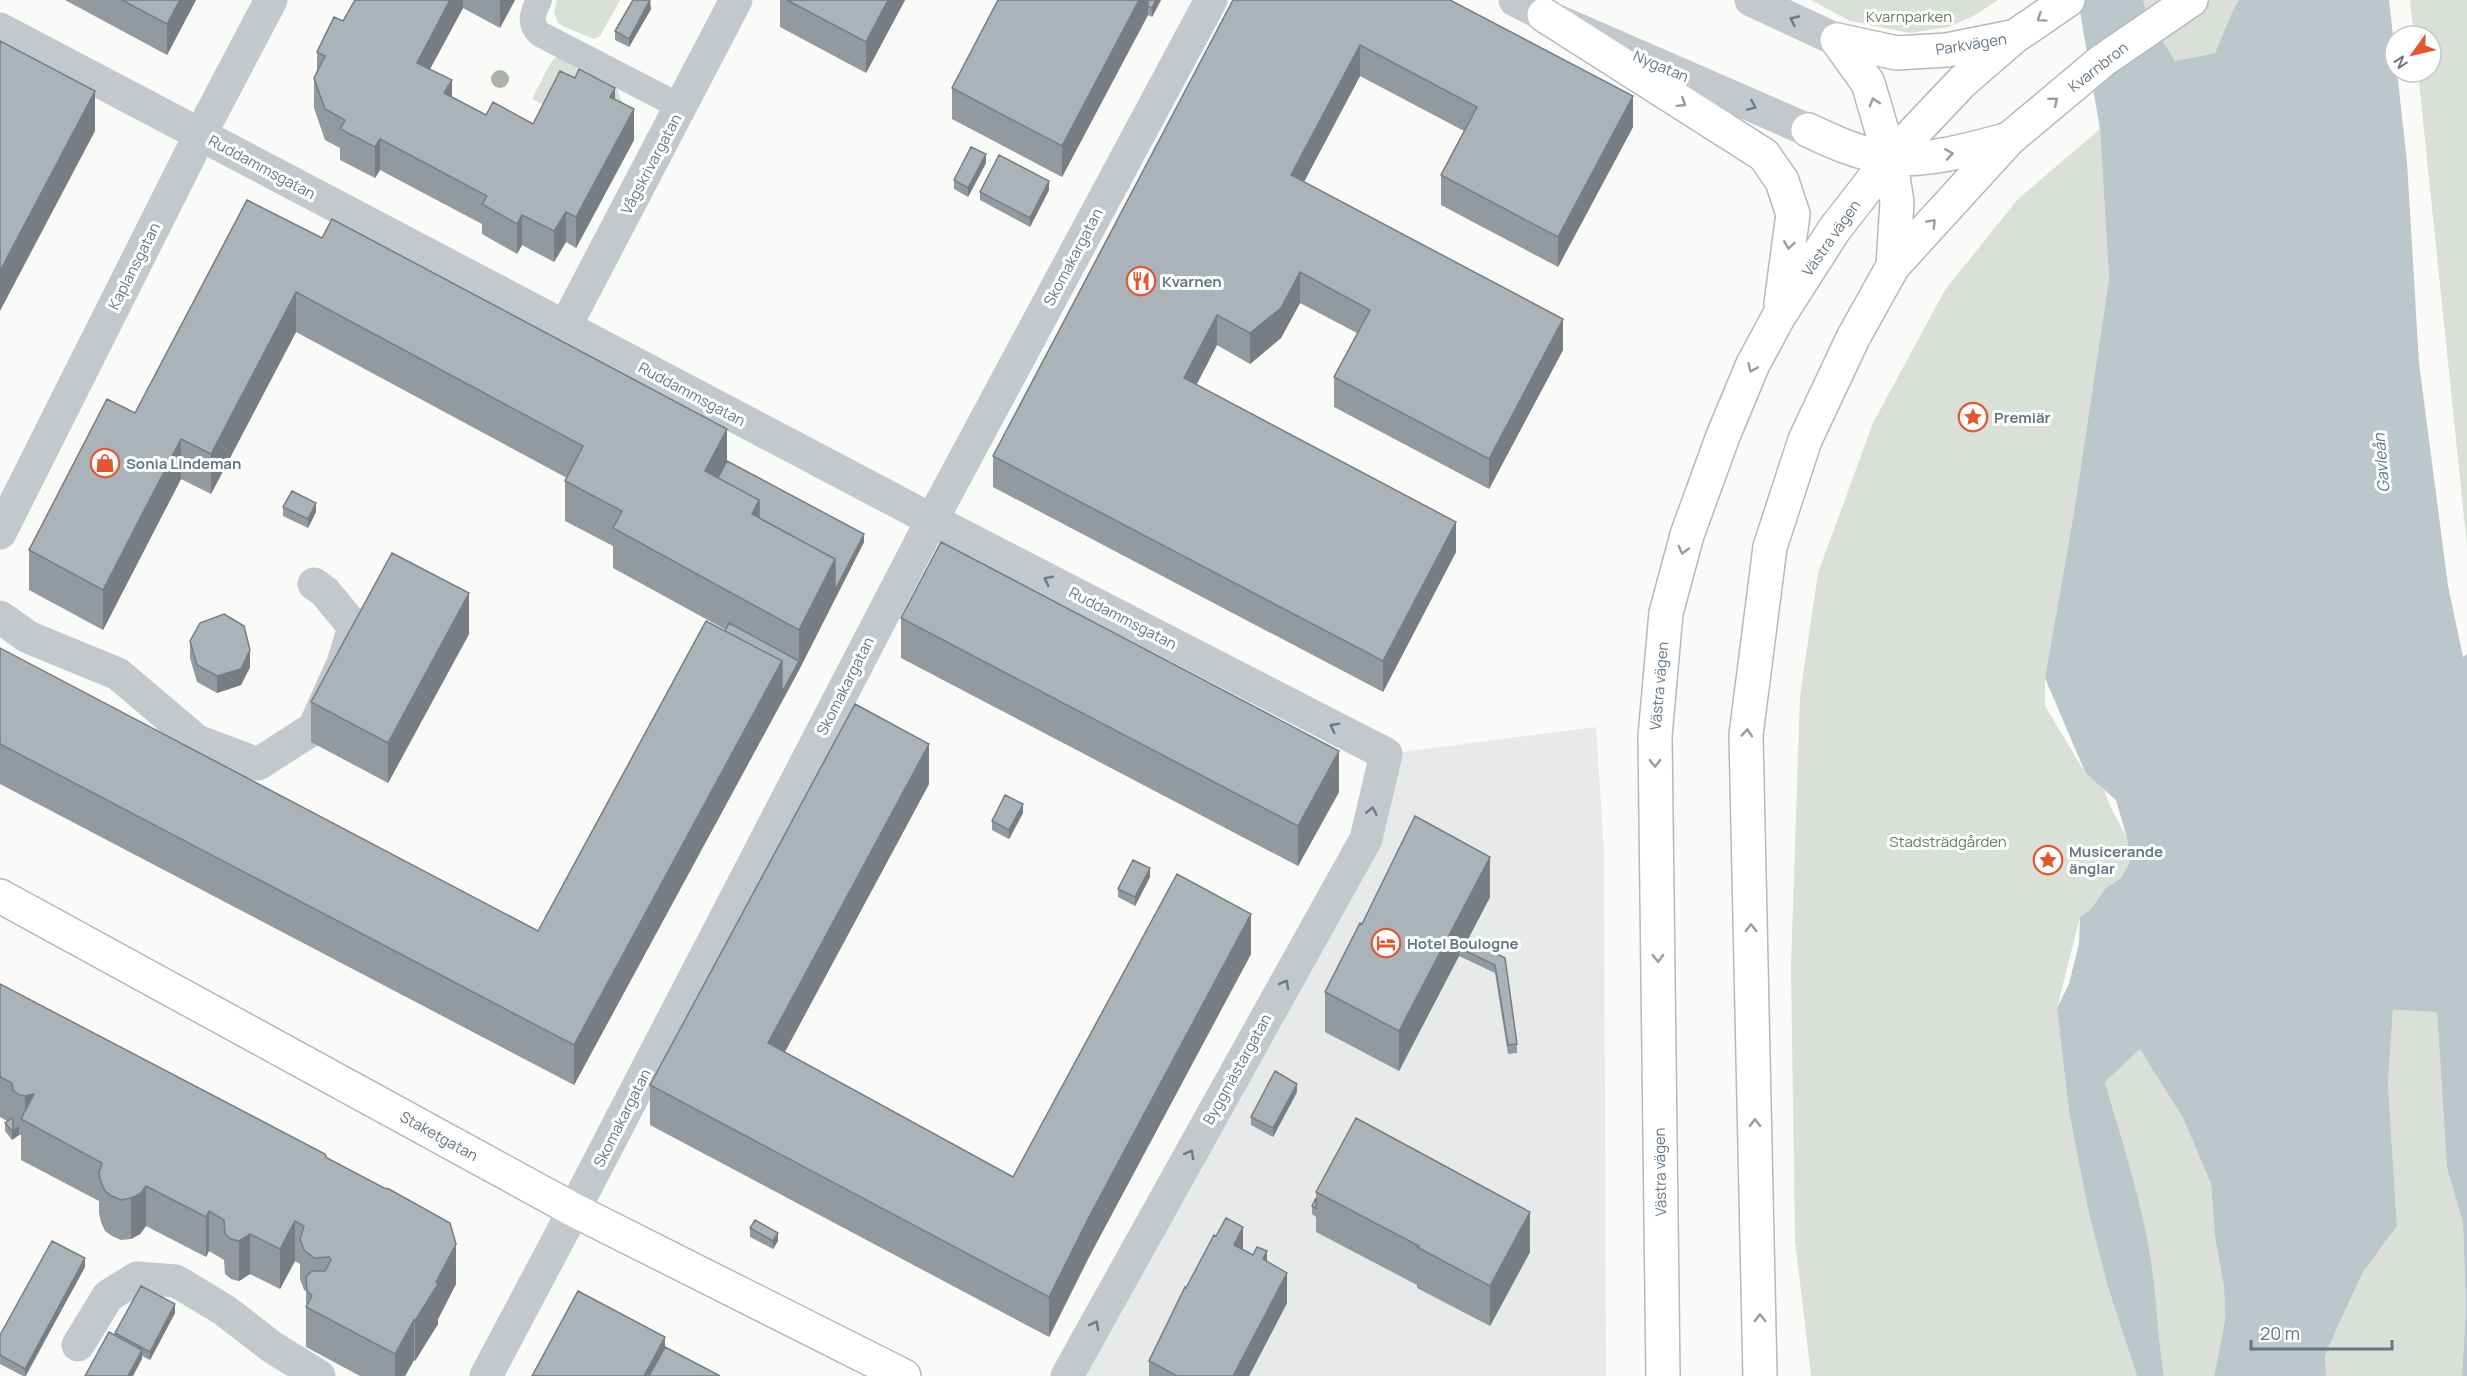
<svg xmlns="http://www.w3.org/2000/svg" width="2467" height="1376" font-family="Manrope,sans-serif">
	<rect width="100%" height="100%" fill="#fafaf8"/>
	<path fill="#e8e9e9" d="M 1596,727 L 1604,851 L 1606,1376 L 1064,1376 L 1365,839 L 1386,754 Z"/>
	<path fill="#dadfd7" d="M 557,0 L 620,0 L 600,36 L 594,39 L 565,27 L 558,23 L 554,13 Z
		M 1811,0 L 1998,0 L 1975,15 L 1949,27 L 1910,33 L 1850,21 Z
		M 2143,0 L 2239,0 L 2232,12 L 2215,53 L 2175,61 L 2147,15 Z
		M 2410,0 L 2467,0 L 2467,546 L 2418,72 L 2431,72 L 2431,36 L 2414,36 Z
		M 559,55 L 616,87 L 635,133 L 613,122 L 545,106 L 532,99 L 551,62 Z
		M 2100,129 L 2109,279 L 2075,506 L 2045,678 L 2045,706 L 2086,774 L 2104,790 L 2111,808 L 2127,838 L 2130,862 L 2121,878 L 2106,888 L 2090,910 L 2080,917 L 2057,1008 L 2069,1112 L 2089,1214 L 2107,1284 L 2137,1376 L 1811,1376 L 1795,1240 L 1791,967 L 1800,696 L 1818,573 L 1873,423 L 1945,290 L 2018,199 Z
		M 2393,1010 L 2437,1012 L 2447,1168 L 2463,1223 L 2466,1307 L 2462,1376 L 2326,1376 L 2325,1356 L 2337,1328 L 2363,1272 L 2397,1226 L 2388,1083 Z
		M 2140,1048 L 2183,1118 L 2211,1184 L 2215,1236 L 2224,1288 L 2225,1321 L 2214,1376 L 2164,1376 C 2159,1342 2157,1309 2153,1275 C 2145,1210 2123,1145 2105,1082 Z"/>
	<path fill="#bbc7cb" d="M 2078,0 L 2143,0 L 2147,15 L 2175,61 L 2215,53 L 2232,12 L 2239,0 L 2389,0 L 2407,162 L 2419,363 L 2448,586 L 2463,657 L 2467,654 L 2467,1376 L 2462,1376 L 2466,1307 L 2463,1223 L 2447,1168 L 2437,1012 L 2393,1010 L 2388,1083 L 2397,1226 L 2363,1272 L 2337,1328 L 2325,1356 L 2326,1376 L 2214,1376 L 2225,1321 L 2224,1288 L 2215,1236 L 2211,1184 L 2183,1118 L 2140,1049 L 2105,1082 C 2123,1145 2145,1209 2153,1275 C 2157,1309 2159,1342 2164,1376 L 2137,1376 L 2107,1284 L 2089,1214 L 2069,1112 L 2057,1008 L 2069,984 L 2079,944 L 2080,917 L 2090,910 L 2106,888 L 2121,878 L 2130,862 L 2127,838 L 2116,800 L 2086,774 L 2045,678 L 2075,506 L 2109,279 L 2100,129 Z"/>
	<g fill="none" stroke-linecap="round" stroke-linejoin="round">
		<g stroke="#b3babf" stroke-width="36">
			<path id="secondary" d="M 1544,15 L 1764,155 L 1782,181 L 1793,214 L 1781,304
				M 1837,40 L 1868,83 L 1890,158 L 1897,202 L 1893,266
				M 1837,40 L 1897,53 L 1947,50 L 2012,37
				M 1808,130 C 1833,142 1862,155 1890,158 C 1928,162 1972,149 2009,139
				M 0,896 L 574,1210 L 904,1376
				M 1663,1376 L 1655,736 L 1666,613 L 1687,535 L 1723,436 L 1753,364 L 1779,316 L 1834,230 L 1890,158 L 1962,82 L 2014,37 L 2068,0
				M 1760,1376 L 1746,735 L 1770,547 L 1805,440 L 1853,338 L 1893,266 L 2009,139 L 2102,61 L 2191,0"/>
		</g>
		<path stroke="#c3c8cc" stroke-width="26" d="M 539,0 C 533,12 528,23 540,34 L 681,107"/>
		<path stroke="#c3c8cc" stroke-width="33" d="M 1515,0 L 1544,15 L 1808,130
			M 1751,0 L 1837,40
			M 0,29 L 932,520 L 1386,754 L 1366,839 L 1067,1376
			M 565,327 L 736,0
			M 0,533 L 200,135 L 271,0
			M 0,617 L 28,637 L 118,674 L 197,741 L 258,764 L 314,728 L 343,663 L 354,627 L 325,592 L 314,584
			M 78,1345 L 108,1296 L 137,1278 L 176,1281 L 224,1310 L 272,1347 L 319,1376
			M 486,1376 L 574,1210 L 932,520 L 1211,0"/>
		<use href="#secondary" stroke="#fff" stroke-width="33"/>
	</g>
	<circle fill="#aab4a7" cx="500" cy="79" r="9"/>
	<path fill="#929a9f" d="M 65,0 L 196,0 L 167,55 Z
		M 355,0 L 515,0 L 500,28 L 463,8 L 430,69 L 452,98 L 486,115 L 533,124 L 615,99 L 634,140 L 576,248 L 566,242 L 554,262 L 522,245 L 517,254 L 482,234 L 482,224 L 380,170 L 375,178 L 340,160 L 340,148 L 325,140 L 314,108 L 314,78 L 317,71 L 317,52 L 343,21 Z
		M 780,0 L 905,0 L 866,73 L 780,27 Z
		M 1161,0 L 1152,17 L 1148,15 L 1062,177 L 952,119 L 952,88 Z
		M 1233,0 L 1633,127 L 1558,267 L 1441,205 L 1441,175 L 1464,131 L 1360,76 L 1304,182 L 1563,350 L 1489,489 L 1334,407 L 1334,377 L 1357,333 L 1300,303 L 1281,338 L 1250,364 L 1217,345 L 1196,385 L 1456,552 L 1383,692 L 993,487 L 993,456 Z
		M 651,9 L 629,47 L 615,40 L 615,31 Z
		M 986,163 L 968,197 L 954,189 L 954,180 Z
		M 1049,190 L 1030,227 L 980,200 L 980,192 Z
		M 247,200 L 727,461 L 864,542 L 799,670 L 574,1085 L 0,784 L 0,648 L 538,931 L 726,630 L 613,568 L 613,546 L 565,521 L 565,481 L 567,478 L 296,332 L 211,494 L 181,479 L 103,630 L 29,590 L 29,550 L 135,413 Z
		M 283,507 L 316,512 L 308,528 L 283,516 Z
		M 901,618 L 1339,792 L 1298,866 L 901,658 Z
		M 469,634 L 388,783 L 311,742 L 311,702 Z
		M 190,641 L 250,667 L 241,685 L 217,693 L 197,682 L 190,658 Z
		M 929,784 L 785,1052 L 1013,1177 L 1251,954 L 1089,1257 L 1049,1337 L 650,1125 L 650,1085 Z
		M 1023,813 L 1009,839 L 992,830 L 992,821 Z
		M 1150,877 L 1135,906 L 1118,897 L 1118,889 Z
		M 1490,897 L 1468,939 L 1505,958 L 1517,1044 L 1517,1053 L 1508,1054 L 1495,973 L 1459,956 L 1399,1071 L 1325,1032 L 1325,992 L 1362,924 Z
		M 0,984 L 327,1158 L 456,1284 L 438,1319 L 438,1324 L 415,1361 L 414,1360 L 405,1376 L 360,1376 L 306,1347 L 306,1291 L 304,1290 L 300,1279 L 300,1264 L 295,1261 L 280,1289 L 250,1274 L 239,1281 L 231,1279 L 225,1274 L 224,1260 L 209,1251 L 206,1257 L 146,1226 L 140,1234 L 131,1239 L 121,1240 L 112,1236 L 105,1231 L 101,1222 L 99,1213 L 99,1201 L 21,1160 L 21,1135 L 19,1135 L 12,1140 L 5,1131 L 5,1123 L 7,1121 L 0,1117 Z
		M 1297,1092 L 1273,1137 L 1251,1125 L 1251,1117 Z
		M 1316,1192 L 1530,1252 L 1490,1326 L 1417,1288 L 1417,1285 L 1316,1232 L 1316,1217 L 1312,1214 L 1312,1206 L 1316,1198 Z
		M 750,1228 L 778,1241 L 773,1249 L 750,1237 Z
		M 1243,1249 L 1267,1262 L 1287,1303 L 1249,1376 L 1149,1376 L 1149,1361 L 1186,1288 Z
		M 85,1267 L 26,1376 L 23,1376 L 0,1364 L 0,1335 Z
		M 175,1313 L 150,1360 L 142,1356 L 142,1359 L 115,1336 L 115,1333 Z"/>
	<path fill="#777d82" d="M 180,0 L 196,0 L 167,55 L 167,24 Z
		M 450,0 L 463,0 L 463,8 L 417,93 L 417,63 Z
		M 500,0 L 515,0 L 500,28 Z
		M 650,0 L 651,9 L 629,47 L 629,39 Z
		M 888,0 L 905,0 L 866,73 L 866,42 Z
		M 1139,0 L 1149,0 L 1148,3 L 1148,15 L 1062,177 L 1062,146 Z
		M 1156,0 L 1161,0 L 1152,17 L 1152,8 Z
		M 1360,45 L 1360,76 L 1291,206 L 1291,175 Z
		M 452,80 L 452,111 L 444,93 Z
		M 615,88 L 615,119 L 610,97 Z
		M 95,91 L 95,131 L 0,311 L 0,271 Z
		M 1633,96 L 1633,127 L 1558,267 L 1558,237 Z
		M 634,109 L 634,140 L 576,248 L 576,217 Z
		M 380,139 L 380,170 L 375,178 L 375,147 Z
		M 986,154 L 986,163 L 968,197 L 968,188 Z
		M 1049,181 L 1049,190 L 1030,227 L 1030,218 Z
		M 566,212 L 566,242 L 554,262 L 554,231 Z
		M 522,215 L 522,245 L 517,254 L 517,224 Z
		M 1300,272 L 1300,303 L 1281,338 L 1250,364 L 1250,333 Z
		M 296,292 L 296,332 L 211,494 L 211,454 Z
		M 1217,315 L 1217,345 L 1184,409 L 1184,378 Z
		M 1563,319 L 1563,350 L 1489,489 L 1489,459 Z
		M 727,429 L 727,469 L 709,504 L 705,471 Z
		M 181,439 L 181,479 L 103,630 L 103,590 Z
		M 759,500 L 759,541 L 752,514 Z
		M 316,503 L 316,512 L 308,528 L 308,519 Z
		M 1456,522 L 1456,552 L 1383,692 L 1383,661 Z
		M 864,534 L 864,542 L 799,670 L 574,1085 L 574,1045 L 782,661 L 799,661 L 799,630 L 835,559 Z
		M 469,593 L 469,634 L 388,783 L 388,743 Z
		M 250,650 L 250,667 L 241,685 L 217,693 L 217,676 Z
		M 929,744 L 929,784 L 768,1083 L 768,1043 Z
		M 1339,751 L 1339,792 L 1298,866 L 1298,826 Z
		M 1023,804 L 1023,813 L 1009,839 L 1009,830 Z
		M 1490,857 L 1490,897 L 1463,949 L 1459,948 L 1459,956 L 1399,1071 L 1399,1031 Z
		M 1150,868 L 1150,877 L 1135,906 L 1135,897 Z
		M 1251,914 L 1251,954 L 1089,1257 L 1049,1337 L 1049,1297 L 1089,1217 Z
		M 1297,1084 L 1297,1092 L 1273,1137 L 1273,1128 Z
		M 34,1094 L 25,1122 L 25,1096 Z
		M 19,1126 L 19,1135 L 12,1140 L 12,1131 Z
		M 146,1186 L 146,1226 L 140,1234 L 131,1239 L 131,1198 Z
		M 209,1211 L 209,1251 L 206,1257 L 206,1217 Z
		M 1530,1212 L 1530,1252 L 1490,1326 L 1490,1286 Z
		M 295,1221 L 295,1261 L 280,1289 L 280,1249 Z
		M 1243,1227 L 1243,1258 L 1234,1245 Z
		M 778,1233 L 778,1241 L 773,1249 L 773,1241 Z
		M 250,1234 L 250,1274 L 239,1281 L 239,1241 Z
		M 456,1244 L 456,1284 L 438,1319 L 438,1324 L 415,1361 L 415,1321 Z
		M 1267,1251 L 1267,1282 L 1263,1259 Z
		M 85,1258 L 85,1267 L 25,1376 L 25,1369 Z
		M 1287,1273 L 1287,1303 L 1249,1376 L 1233,1376 Z
		M 175,1304 L 175,1313 L 150,1360 L 150,1352 Z
		M 414,1320 L 414,1360 L 405,1376 L 395,1376 L 395,1354 Z
		M 665,1337 L 665,1376 L 644,1376 Z
		M 142,1350 L 142,1359 L 133,1376 L 128,1376 Z"/>
	<path fill="#aab3b9" stroke="#777d82" stroke-width="1.5" d="M 122,0 L 180,0 L 167,24 Z
		M 355,0 L 450,0 L 417,63 L 452,80 L 444,93 L 486,115 L 493,102 L 533,124 L 560,71 L 575,78 L 579,69 L 615,88 L 610,97 L 634,109 L 576,217 L 566,212 L 554,231 L 522,215 L 517,224 L 482,204 L 487,196 L 380,139 L 375,147 L 340,129 L 345,120 L 325,109 L 314,78 L 325,56 L 317,52 L 334,17 L 343,21 Z
		M 633,0 L 650,0 L 629,39 L 615,31 Z
		M 787,0 L 888,0 L 866,42 Z
		M 998,0 L 1139,0 L 1062,146 L 952,88 Z
		M 1148,0 L 1156,0 L 1152,8 L 1148,6 Z
		M 1233,0 L 1450,0 L 1633,96 L 1558,237 L 1441,175 L 1477,107 L 1360,45 L 1291,175 L 1563,319 L 1489,459 L 1334,377 L 1370,310 L 1300,272 L 1281,308 L 1250,333 L 1217,315 L 1184,378 L 1456,522 L 1383,661 L 993,456 Z
		M 0,41 L 95,91 L 0,271 Z
		M 971,147 L 986,154 L 968,188 L 954,180 Z
		M 999,155 L 1049,181 L 1030,218 L 980,192 Z
		M 247,200 L 322,238 L 332,219 L 727,429 L 705,471 L 759,500 L 752,514 L 835,559 L 799,630 L 613,528 L 622,511 L 565,481 L 583,446 L 296,292 L 211,454 L 181,439 L 103,590 L 29,550 L 107,399 L 135,413 Z
		M 727,461 L 864,534 L 835,590 L 835,559 L 759,518 L 759,500 L 718,478 Z
		M 292,491 L 316,503 L 308,519 L 283,507 Z
		M 941,542 L 1339,751 L 1298,826 L 901,618 Z
		M 392,553 L 469,593 L 388,743 L 311,702 Z
		M 224,614 L 244,626 L 250,650 L 241,669 L 217,676 L 197,665 L 190,641 L 200,623 Z
		M 706,621 L 782,661 L 574,1045 L 0,744 L 0,648 L 538,931 Z
		M 729,623 L 799,661 L 782,692 L 782,661 L 725,631 Z
		M 855,704 L 929,744 L 768,1043 L 1013,1177 L 1177,874 L 1251,914 L 1089,1217 L 1049,1297 L 650,1085 Z
		M 1005,795 L 1023,804 L 1009,830 L 992,821 Z
		M 1415,816 L 1490,857 L 1399,1031 L 1325,992 L 1360,923 L 1362,924 Z
		M 1133,860 L 1150,868 L 1135,897 L 1118,889 Z
		M 1464,937 L 1505,958 L 1517,1044 L 1508,1045 L 1495,965 L 1459,948 Z
		M 0,984 L 325,1154 L 327,1158 L 384,1188 L 389,1189 L 450,1223 L 456,1244 L 436,1282 L 438,1284 L 415,1321 L 414,1320 L 395,1354 L 306,1307 L 312,1296 L 307,1291 L 306,1277 L 312,1271 L 325,1271 L 331,1260 L 329,1257 L 314,1258 L 304,1250 L 300,1239 L 304,1226 L 295,1221 L 280,1249 L 250,1234 L 239,1241 L 231,1239 L 225,1234 L 224,1220 L 209,1211 L 206,1217 L 146,1186 L 140,1194 L 131,1198 L 121,1200 L 112,1196 L 105,1191 L 101,1182 L 99,1173 L 102,1163 L 21,1119 L 34,1094 L 25,1096 L 19,1095 L 13,1090 L 12,1083 L 0,1077 Z
		M 1275,1071 L 1297,1084 L 1273,1128 L 1251,1117 Z
		M 12,1118 L 13,1119 L 13,1130 L 12,1131 L 5,1123 Z
		M 1356,1118 L 1530,1212 L 1490,1286 L 1417,1247 L 1419,1246 L 1316,1192 Z
		M 1316,1198 L 1316,1208 L 1312,1206 Z
		M 1226,1218 L 1243,1227 L 1234,1245 L 1253,1255 L 1257,1247 L 1267,1251 L 1263,1259 L 1287,1273 L 1233,1376 L 1177,1376 L 1149,1361 L 1185,1287 L 1186,1288 L 1214,1235 L 1216,1236 Z
		M 755,1220 L 778,1233 L 773,1241 L 750,1228 Z
		M 52,1241 L 85,1258 L 25,1369 L 0,1355 L 0,1335 Z
		M 141,1286 L 175,1304 L 150,1352 L 115,1333 Z
		M 578,1291 L 665,1337 L 644,1376 L 532,1376 Z
		M 109,1332 L 142,1350 L 128,1376 L 85,1376 Z
		M 665,1347 L 720,1376 L 649,1376 Z"/>
	<defs><path id="oneway-chevron" d="M-2-3.5L2.5 0L-2 3.5" fill="none" stroke-width="1.6" stroke-linecap="round" stroke-linejoin="round" transform="scale(1.5)"/></defs>
	<g stroke="#939fa8">
		<use href="#oneway-chevron" transform="translate(2041 18) rotate(146)"/>
		<use href="#oneway-chevron" transform="translate(2054 101) rotate(-40)"/>
		<use href="#oneway-chevron" transform="translate(1874 102) rotate(-107)"/>
		<use href="#oneway-chevron" transform="translate(1682 103) rotate(32)"/>
		<use href="#oneway-chevron" transform="translate(1949 154) rotate(-9)"/>
		<use href="#oneway-chevron" transform="translate(1932 223) rotate(-47)"/>
		<use href="#oneway-chevron" transform="translate(1789 245) rotate(98)"/>
		<use href="#oneway-chevron" transform="translate(1752 368) rotate(114)"/>
		<use href="#oneway-chevron" transform="translate(1683 550) rotate(105)"/>
		<use href="#oneway-chevron" transform="translate(1747 733) rotate(-86)"/>
		<use href="#oneway-chevron" transform="translate(1655 763) rotate(89)"/>
		<use href="#oneway-chevron" transform="translate(1751 928) rotate(-91)"/>
		<use href="#oneway-chevron" transform="translate(1658 958) rotate(89)"/>
		<use href="#oneway-chevron" transform="translate(1755 1123) rotate(-91)"/>
		<use href="#oneway-chevron" transform="translate(1760 1318) rotate(-91)"/>
	</g>
	<g stroke="#6a7a87">
		<use href="#oneway-chevron" transform="translate(1794 20) rotate(-155)"/>
		<use href="#oneway-chevron" transform="translate(1752 106) rotate(23)"/>
		<use href="#oneway-chevron" transform="translate(1048 580) rotate(-153)"/>
		<use href="#oneway-chevron" transform="translate(1334 727) rotate(-153)"/>
		<use href="#oneway-chevron" transform="translate(1372 811) rotate(-77)"/>
		<use href="#oneway-chevron" transform="translate(1285 984) rotate(-61)"/>
		<use href="#oneway-chevron" transform="translate(1190 1154) rotate(-61)"/>
		<use href="#oneway-chevron" transform="translate(1095 1325) rotate(-61)"/>
	</g>
	<defs>
		<g id="restaurant-ring" transform="scale(1.5)"><circle r="9.5" fill="#fff" stroke="#e4572e" stroke-width="1.5"/><path d="M-5-6h1v4h1v-4h1v4h1v-4h1v5L-1.5 .5V6h-2V.5L-5-1ZM5-6V6H3V1.5H1.5Q1.5-4 5-6Z" fill="#e4572e"/></g>
		<g id="sight-ring" transform="scale(1.5)"><circle r="9.5" fill="#fff" stroke="#e4572e" stroke-width="1.5"/><path d="M0-6L1.8-2.2L6-1.7L2.9 1.2L3.7 5.4L0 3.3L-3.7 5.4L-2.9 1.2L-6-1.7L-1.8-2.2Z" fill="#e4572e"/></g>
		<g id="shop-ring" transform="scale(1.5)"><circle r="9.5" fill="#fff" stroke="#e4572e" stroke-width="1.5"/><path d="M-5-2.5h2.3a2.7 3.5 0 0 1 5.4 0H5L5.5 6h-11ZM-1.5-2.5h3a1.5 2.3 0 0 0-3 0Z" fill="#e4572e"/></g>
		<g id="hotel-ring" transform="scale(1.5)"><circle r="9.5" fill="#fff" stroke="#e4572e" stroke-width="1.5"/><path d="M-6-4.5h1.5V1H6V5H4.5V3h-9V5H-6ZM-4 0a1.8 1.8 0 1 1 3.6 0ZM.5 0V-2.5h3Q6-2.5 6 0Z" fill="#e4572e"/></g>
	</defs>
	<g fill-rule="evenodd">
		<use href="#restaurant-ring" x="1141" y="281"/>
		<use href="#sight-ring" x="1973" y="417"/>
		<use href="#shop-ring" x="105" y="463"/>
		<use href="#sight-ring" x="2048" y="860"/>
		<use href="#hotel-ring" x="1386" y="943"/>
	</g>
	<g text-anchor="middle" dominant-baseline="central" stroke-width="6" stroke-linejoin="round" paint-order="stroke">
		<g font-size="15" fill="#687a64" stroke="#fff">
			<text x="1909" y="16">Kvarnparken</text>
			<text x="1948" y="841">Stadsträdgården</text>
		</g>
		<g font-size="15" fill="#657683" stroke="#fff">
			<text transform="translate(1971 44) rotate(-9)">Parkvägen</text>
			<text transform="translate(1661 66) rotate(23)">Nygatan</text>
			<text transform="translate(2098 67) rotate(-38)">Kvarnbron</text>
			<text transform="translate(651 164) rotate(-62)">Vågskrivargatan</text>
			<text transform="translate(262 167) rotate(28)">Ruddammsgatan</text>
			<text transform="translate(1831 238) rotate(-55)">Västra vägen</text>
			<text transform="translate(1073 257) rotate(-62)">Skomakargatan</text>
			<text transform="translate(134 266) rotate(-63)">Kaplansgatan</text>
			<text transform="translate(692 394) rotate(28)">Ruddammsgatan</text>
			<text transform="translate(1123 618) rotate(27)">Ruddammsgatan</text>
			<text transform="translate(845 686) rotate(-63)">Skomakargatan</text>
			<text transform="translate(1659 686) rotate(-85)">Västra vägen</text>
			<text transform="translate(1237 1069) rotate(-61)">Byggmästargatan</text>
			<text transform="translate(622 1118) rotate(-63)">Skomakargatan</text>
			<text transform="translate(439 1136) rotate(29)">Staketgatan</text>
			<text transform="translate(1660 1172) rotate(-91)">Västra vägen</text>
		</g>
		<g font-size="15" font-weight="bold" fill="#657683" stroke="#fff" text-anchor="start">
			<text x="1162" y="281">Kvarnen</text>
			<text x="1994" y="417">Premiär</text>
			<text x="126" y="463">Sonia Lindeman</text>
			<text x="2069" y="851">Musicerande<tspan x="2069" dy="17">änglar</tspan></text>
			<text x="1407" y="943">Hotel Boulogne</text>
		</g>
		<g font-size="16" font-style="italic" fill="#60757c" stroke="#fff">
			<text transform="translate(2381 463) rotate(-95)">Gavleån</text>
		</g>
	</g>
	<g transform="translate(2413 54) rotate(236)"><circle r="28" fill="#ffffff" stroke="#c1c8cd" stroke-width="1.5"/>
	<path d="M0-4.5L10 22L0 15L-10 22Z" fill="#e4572e"/>
	<text y="-9" font-size="16" font-weight="bold" text-anchor="middle" fill="#657683">N</text>
	</g>
	<path d="M2251 1340v9h141v-9" fill="none" stroke="#657683" stroke-width="3"/>
	<text x="2260" y="1340" font-size="18" fill="#657683" stroke="#ffffff" stroke-width="4.5" paint-order="stroke">20 m</text>
</svg>
